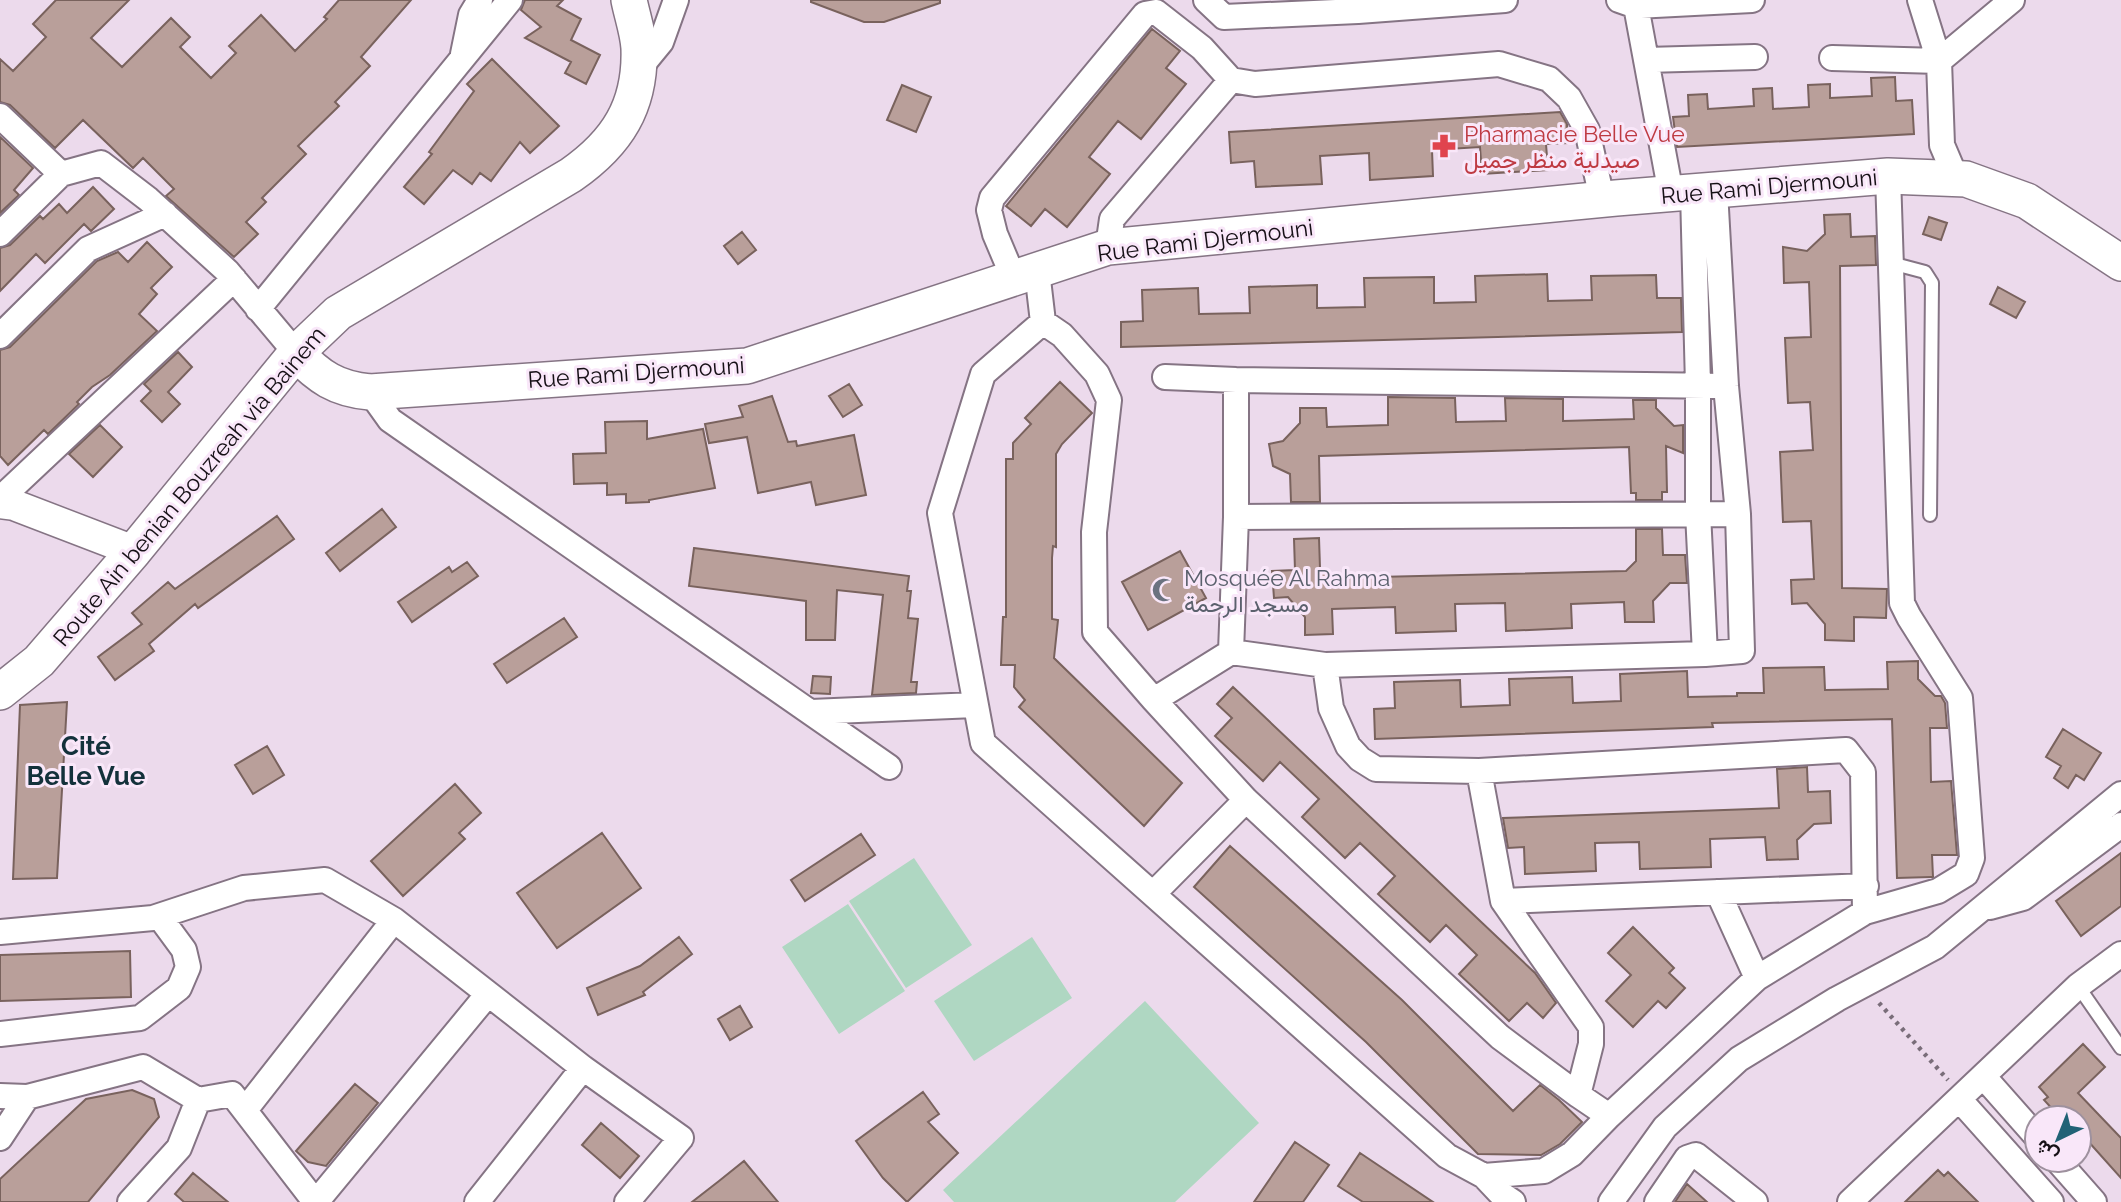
<svg xmlns="http://www.w3.org/2000/svg" width="2121" height="1202" font-family="Raleway,Vazirmatn,sans-serif">
	<rect width="100%" height="100%" fill="#ecdaec"/>
	<path fill="#afd7c2" d="M 914,858 L 972,945 L 906,988 L 849,901 Z
		M 848,904 L 905,991 L 839,1034 L 782,947 Z
		M 1032,937 L 1072,998 L 974,1061 L 934,1001 Z
		M 1145,1001 L 1259,1123 L 1175,1202 L 954,1202 L 943,1190 Z"/>
	<path fill="#b99f9a" stroke="#79625d" stroke-width="2" d="M 56,0 L 129,0 L 91,38 L 122,67 L 171,18 L 190,37 L 180,47 L 211,78 L 236,53 L 229,46 L 261,15 L 295,51 L 327,19 L 324,17 L 339,0 L 411,0 L 361,57 L 370,66 L 335,102 L 339,106 L 298,146 L 306,154 L 262,198 L 266,202 L 246,222 L 258,234 L 234,257 L 166,196 L 174,189 L 143,158 L 133,168 L 83,120 L 55,148 L 10,105 L 0,102 L 0,59 L 13,71 L 46,37 L 33,24 Z
		M 525,0 L 563,0 L 557,6 L 581,19 L 571,40 L 600,55 L 586,84 L 565,73 L 571,62 L 525,38 L 541,27 L 521,10 Z
		M 811,0 L 940,0 L 940,3 L 884,22 L 864,22 L 811,2 Z
		M 1152,29 L 1180,51 L 1166,68 L 1186,84 L 1141,139 L 1118,121 L 1089,157 L 1110,174 L 1067,227 L 1045,209 L 1031,226 L 1006,206 Z
		M 492,59 L 559,126 L 530,153 L 520,142 L 491,181 L 480,173 L 472,184 L 453,170 L 424,204 L 404,187 L 432,154 L 429,152 L 474,91 L 467,84 Z
		M 1895,77 L 1896,101 L 1912,100 L 1914,134 L 1677,147 L 1673,117 L 1689,116 L 1688,95 L 1707,94 L 1708,109 L 1754,106 L 1753,89 L 1772,88 L 1773,109 L 1809,107 L 1808,85 L 1830,84 L 1830,98 L 1872,96 L 1871,78 Z
		M 902,85 L 931,97 L 916,132 L 887,120 Z
		M 1560,112 L 1567,124 L 1568,143 L 1546,144 L 1548,170 L 1482,174 L 1480,147 L 1432,150 L 1433,176 L 1370,180 L 1369,153 L 1320,156 L 1322,184 L 1256,187 L 1254,161 L 1231,163 L 1229,132 Z
		M 0,137 L 33,168 L 14,190 L 19,195 L 0,213 Z
		M 93,187 L 114,209 L 91,231 L 84,224 L 45,263 L 36,254 L 0,291 L 0,248 L 10,245 L 40,216 L 43,219 L 59,204 L 67,213 Z
		M 1850,214 L 1851,237 L 1875,236 L 1876,265 L 1840,266 L 1842,588 L 1887,589 L 1886,618 L 1854,617 L 1854,641 L 1825,640 L 1825,624 L 1807,603 L 1792,604 L 1791,580 L 1814,579 L 1811,521 L 1783,522 L 1780,452 L 1813,450 L 1810,402 L 1788,403 L 1785,338 L 1811,337 L 1809,282 L 1784,283 L 1783,247 L 1807,251 L 1825,234 L 1824,215 Z
		M 1929,217 L 1947,223 L 1941,240 L 1923,234 Z
		M 742,232 L 756,250 L 738,264 L 724,246 Z
		M 147,242 L 172,267 L 151,288 L 157,294 L 139,314 L 157,331 L 110,375 L 92,387 L 77,402 L 79,404 L 48,434 L 44,430 L 8,465 L 0,456 L 0,350 L 10,347 L 97,261 L 118,252 L 128,262 Z
		M 1547,274 L 1548,301 L 1592,300 L 1591,276 L 1656,275 L 1657,298 L 1681,298 L 1682,332 L 1121,347 L 1121,322 L 1143,321 L 1142,290 L 1198,288 L 1199,314 L 1250,313 L 1249,287 L 1317,285 L 1317,308 L 1365,307 L 1364,278 L 1434,277 L 1434,303 L 1476,302 L 1475,276 Z
		M 1998,287 L 2025,302 L 2016,318 L 1990,304 Z
		M 178,352 L 192,367 L 168,392 L 180,404 L 162,422 L 141,401 L 151,391 L 144,384 Z
		M 1060,382 L 1092,413 L 1062,444 L 1056,454 L 1056,547 L 1053,546 L 1052,558 L 1052,619 L 1058,620 L 1054,658 L 1182,783 L 1144,826 L 1019,707 L 1025,700 L 1014,687 L 1015,665 L 1001,665 L 1003,617 L 1006,617 L 1006,459 L 1013,459 L 1013,443 L 1031,424 L 1025,418 Z
		M 849,384 L 862,405 L 843,417 L 829,396 Z
		M 772,396 L 788,442 L 796,441 L 797,446 L 854,435 L 866,495 L 816,505 L 811,482 L 758,493 L 747,437 L 709,443 L 705,424 L 743,417 L 739,406 Z
		M 1388,397 L 1455,398 L 1456,422 L 1506,421 L 1505,398 L 1563,399 L 1563,421 L 1634,419 L 1633,400 L 1656,400 L 1656,408 L 1674,426 L 1683,425 L 1683,453 L 1666,446 L 1667,492 L 1662,492 L 1662,500 L 1636,500 L 1636,493 L 1631,493 L 1629,447 L 1319,456 L 1320,502 L 1291,502 L 1290,474 L 1273,466 L 1269,444 L 1283,441 L 1300,423 L 1300,408 L 1326,408 L 1327,427 L 1388,425 Z
		M 647,421 L 647,439 L 703,429 L 715,488 L 649,500 L 649,502 L 626,503 L 626,494 L 607,495 L 607,483 L 574,484 L 573,454 L 606,453 L 605,422 Z
		M 100,425 L 122,447 L 93,477 L 69,454 Z
		M 382,509 L 396,527 L 340,571 L 326,553 Z
		M 277,516 L 294,539 L 198,608 L 195,604 L 149,644 L 154,651 L 115,680 L 98,657 L 142,624 L 132,613 L 168,582 L 175,589 Z
		M 1636,529 L 1662,529 L 1663,555 L 1685,555 L 1687,583 L 1670,583 L 1653,601 L 1654,622 L 1625,622 L 1624,602 L 1571,604 L 1572,628 L 1506,631 L 1505,603 L 1455,604 L 1456,631 L 1396,633 L 1395,607 L 1332,609 L 1333,634 L 1305,635 L 1305,617 L 1288,597 L 1274,598 L 1272,571 L 1295,570 L 1294,539 L 1319,538 L 1320,568 L 1334,578 L 1626,571 L 1636,561 Z
		M 694,548 L 909,576 L 907,591 L 911,591 L 908,618 L 918,619 L 911,682 L 917,682 L 916,693 L 872,695 L 883,595 L 837,590 L 835,640 L 806,640 L 806,601 L 689,586 Z
		M 1180,551 L 1206,598 L 1148,630 L 1122,582 Z
		M 467,562 L 478,576 L 412,622 L 398,602 L 449,567 L 452,572 Z
		M 564,618 L 577,637 L 507,683 L 494,664 Z
		M 1918,661 L 1918,679 L 1935,696 L 1941,696 L 1945,703 L 1947,728 L 1930,728 L 1931,782 L 1951,781 L 1957,855 L 1932,855 L 1933,877 L 1931,877 L 1897,878 L 1892,719 L 1712,723 L 1713,727 L 1375,739 L 1374,709 L 1395,708 L 1394,682 L 1460,680 L 1461,707 L 1510,705 L 1509,679 L 1572,677 L 1573,703 L 1621,701 L 1620,674 L 1687,671 L 1688,697 L 1737,696 L 1737,693 L 1764,693 L 1763,668 L 1824,667 L 1825,690 L 1888,689 L 1887,662 Z
		M 813,676 L 831,677 L 830,694 L 811,693 Z
		M 1233,687 L 1535,973 L 1556,1003 L 1543,1018 L 1527,1003 L 1509,1021 L 1459,974 L 1477,955 L 1446,925 L 1430,942 L 1378,894 L 1395,876 L 1360,843 L 1345,858 L 1302,817 L 1319,799 L 1280,762 L 1263,781 L 1215,736 L 1232,718 L 1217,704 Z
		M 67,702 L 57,878 L 13,879 L 20,705 Z
		M 2063,729 L 2101,753 L 2084,780 L 2076,775 L 2068,788 L 2054,778 L 2061,766 L 2046,757 Z
		M 267,746 L 284,775 L 253,794 L 235,765 Z
		M 1807,767 L 1808,792 L 1830,791 L 1831,823 L 1814,824 L 1797,840 L 1798,859 L 1767,860 L 1765,837 L 1710,839 L 1711,867 L 1640,869 L 1639,842 L 1595,843 L 1596,871 L 1525,874 L 1524,847 L 1508,848 L 1503,818 L 1779,808 L 1777,769 Z
		M 455,784 L 481,813 L 459,833 L 465,839 L 403,896 L 371,861 Z
		M 602,833 L 641,888 L 557,948 L 517,893 Z
		M 861,834 L 875,855 L 805,901 L 791,880 Z
		M 1230,846 L 1402,1000 L 1513,1111 L 1540,1085 L 1559,1100 L 1582,1122 L 1560,1144 L 1541,1155 L 1478,1154 L 1366,1042 L 1194,887 Z
		M 2121,853 L 2121,906 L 2081,936 L 2056,901 Z
		M 1633,927 L 1674,968 L 1669,973 L 1685,988 L 1666,1008 L 1658,1001 L 1633,1027 L 1606,1001 L 1631,975 L 1608,953 Z
		M 679,937 L 692,954 L 643,992 L 645,995 L 598,1015 L 587,988 L 640,966 Z
		M 130,951 L 131,997 L 0,1001 L 0,955 Z
		M 740,1006 L 752,1027 L 730,1040 L 718,1019 Z
		M 2083,1044 L 2105,1067 L 2078,1093 L 2121,1138 L 2121,1178 L 2079,1131 L 2079,1118 L 2067,1118 L 2059,1110 L 2056,1113 L 2044,1100 L 2048,1097 L 2039,1087 Z
		M 355,1084 L 378,1103 L 326,1166 L 308,1162 L 296,1151 Z
		M 132,1090 L 154,1099 L 159,1117 L 88,1202 L 0,1202 L 0,1179 L 86,1099 Z
		M 923,1092 L 939,1114 L 928,1122 L 958,1153 L 907,1202 L 883,1178 L 856,1141 Z
		M 601,1123 L 639,1156 L 620,1178 L 582,1145 Z
		M 1295,1142 L 1329,1165 L 1303,1202 L 1254,1202 Z
		M 1360,1153 L 1433,1202 L 1363,1202 L 1338,1186 Z
		M 744,1161 L 778,1202 L 692,1202 L 719,1181 Z
		M 1938,1170 L 1944,1176 L 1948,1172 L 1978,1202 L 1905,1202 Z
		M 193,1173 L 228,1202 L 184,1202 L 175,1194 Z
		M 1687,1184 L 1707,1202 L 1675,1202 Z"/>
	<g fill="none" stroke-linecap="round" stroke-linejoin="round">
		<g stroke="#857484" stroke-width="16">
			<path id="service" d="M 1891,263 L 1925,272 L 1932,283 L 1930,515
				M 2078,986 L 2121,1048"/>
		</g>
		<g stroke="#857484" stroke-width="28">
			<path id="minor" d="M 1206,0 L 1224,17 L 1358,11 L 1505,0
				M 1619,0 L 1636,6 L 1752,0
				M 1636,6 L 1671,194
				M 463,54 L 471,15 L 480,0
				M 1832,58 L 1939,61 L 1920,0
				M 1646,60 L 1755,57
				M 638,70 L 661,42 L 676,0
				M 0,116 L 61,174 L 101,163 L 148,199 L 227,271 L 296,353
				M 1956,178 L 1942,145 L 1939,61 L 2012,0
				M 1693,192 L 1698,385 L 1698,513 L 1705,654
				M 0,234 L 61,174
				M 1108,247 L 1112,219 L 1231,80
				M 1037,271 L 1043,322 L 1062,335 L 1097,374 L 1109,400 L 1094,532 L 1095,632 L 1154,700 L 1231,652 L 1325,665 L 1331,708 L 1348,746 L 1360,759 L 1376,769 L 1479,771 L 1503,901 L 1591,1027 L 1591,1044 L 1578,1095
				M 1014,279 L 995,234 L 989,210 L 992,198 L 1145,14 L 1156,12 L 1202,48 L 1231,80 L 1255,84 L 1499,64 L 1549,79 L 1569,98 L 1587,130 L 1602,199
				M 258,309 L 510,0
				M 1043,322 L 983,374 L 940,513 L 983,743 L 1447,1156 L 1484,1176 L 1544,1171 L 1572,1154 L 1609,1116 L 1757,978 L 1865,912 L 1938,891 L 1966,874 L 1972,858 L 1960,698 L 1909,617 L 1902,603 L 1888,176
				M 0,336 L 88,249 L 165,214
				M 1165,377 L 1236,380 L 1726,386
				M 370,392 L 390,420 L 889,767
				M 0,499 L 234,279
				M 1236,517 L 1738,514
				M 1231,652 L 1236,517 L 1236,380
				M 1325,665 L 1705,654 L 1742,651 L 1738,514 L 1726,386 L 1715,191
				M 1154,700 L 1246,800 L 1500,1037 L 1578,1095 L 1609,1116
				M 811,712 L 975,705
				M 1479,771 L 1846,750 L 1863,772 L 1865,912
				M 1718,892 L 1757,978
				M 1153,894 L 1246,800
				M 1503,901 L 1866,886
				M 1990,907 L 2023,898 L 2121,825
				M 0,932 L 153,918 L 244,888 L 325,880 L 394,920 L 583,1068 L 681,1138 L 627,1202
				M 0,1034 L 140,1018 L 179,988 L 188,967 L 184,950 L 159,916
				M 1983,1076 L 2037,1137
				M 0,1096 L 27,1097 L 143,1067 L 198,1100 L 232,1094 L 309,1194 L 318,1202
				M 1959,1099 L 2051,1202
				M 245,1110 L 394,920
				M 0,1138 L 27,1097
				M 2057,1160 L 2094,1202
				M 1484,1176 L 1501,1194 L 1513,1202
				M 317,1201 L 488,994
				M 130,1202 L 179,1148 L 198,1100
				M 477,1202 L 583,1068
				M 1611,1202 L 1665,1127 L 1739,1059 L 1837,999 L 1935,947 L 2121,794
				M 1657,1202 L 1687,1158 L 1696,1155 L 1755,1202
				M 1850,1202 L 2078,986 L 2121,954"/>
		</g>
		<g stroke="#857484" stroke-width="33">
			<path id="tertiary" d="M 0,503 L 14,505 L 134,551"/>
		</g>
		<g stroke="#857484" stroke-width="38">
			<path id="secondary" d="M 296,353 C 319,377 336,389 370,392 L 747,366 L 1108,247 L 1616,198 L 1888,176 L 1966,179 L 2027,201 L 2121,263
				M 0,692 L 39,661 L 134,551 L 296,353 L 338,313 L 571,175 C 617,143 641,106 639,48 C 638,32 632,15 629,0"/>
		</g>
		<path stroke="#796d79" stroke-width="4.5" stroke-dasharray="3.5 5" stroke-linecap="butt" d="M 1879,1003 L 1948,1080"/>
		<use href="#service" stroke="#fff" stroke-width="12"/>
		<use href="#minor" stroke="#fff" stroke-width="24"/>
		<use href="#tertiary" stroke="#fff" stroke-width="30"/>
		<use href="#secondary" stroke="#fff" stroke-width="35"/>
	</g>
	<defs>
		<g id="pharmacy-bare" transform="scale(1.89)"><path d="M-2-6h4v4h4v4h-4v4h-4v-4h-4v-4h4Z" fill="#e0444e" stroke="#f9e7f9" stroke-width="2.5" paint-order="stroke"/></g>
		<g id="mosque-bare" transform="scale(1.89)"><path d="M3.5-4.9A6 6 0 1 0 3.5 4.9A5 5 0 1 1 3.5-4.9Z" fill="#6b7280" stroke="#f9e7f9" stroke-width="2.5" paint-order="stroke"/></g>
	</defs>
	<g fill-rule="evenodd">
		<use href="#pharmacy-bare" x="1444" y="146"/>
		<use href="#mosque-bare" x="1164" y="590"/>
	</g>
	<g text-anchor="middle" dominant-baseline="central" stroke-width="6" stroke-linejoin="round" paint-order="stroke">
		<g font-size="23" fill="#be3a42" stroke="#f9e7f9" text-anchor="start">
			<text x="1464" y="133">Pharmacie Belle Vue<tspan x="1464" dy="26">صيدلية منظر جميل</tspan></text>
		</g>
		<g font-size="23" fill="#161016" stroke="#f9e7f9">
			<text transform="translate(1769 186) rotate(-5)">Rue Rami Djermouni</text>
			<text transform="translate(1205 240) rotate(-7)">Rue Rami Djermouni</text>
			<text transform="translate(636 372) rotate(-4)">Rue Rami Djermouni</text>
			<text transform="translate(189 486) rotate(-50)">Route Ain benian Bouzreah via Bainem</text>
		</g>
		<g font-size="23" fill="#5b616d" stroke="#f9e7f9" text-anchor="start">
			<text x="1184" y="577">Mosquée Al Rahma<tspan x="1184" dy="26">مسجد الرحمة</tspan></text>
		</g>
		<g font-size="26" font-weight="bold" fill="#13313b" stroke="#f9e7f9">
			<text x="86" y="746">Cité<tspan x="86" dy="30">Belle Vue</tspan></text>
		</g>
	</g>
	<g transform="translate(2058 1139) rotate(223)"><circle r="33" fill="#f9e7f9" stroke="#9e919e" stroke-width="2"/>
	<path d="M0-5L12 26L0 18L-12 26Z" fill="#216276"/>
	<text y="-10" font-size="19" font-weight="bold" text-anchor="middle" fill="#161016">ش</text>
	</g>
</svg>
